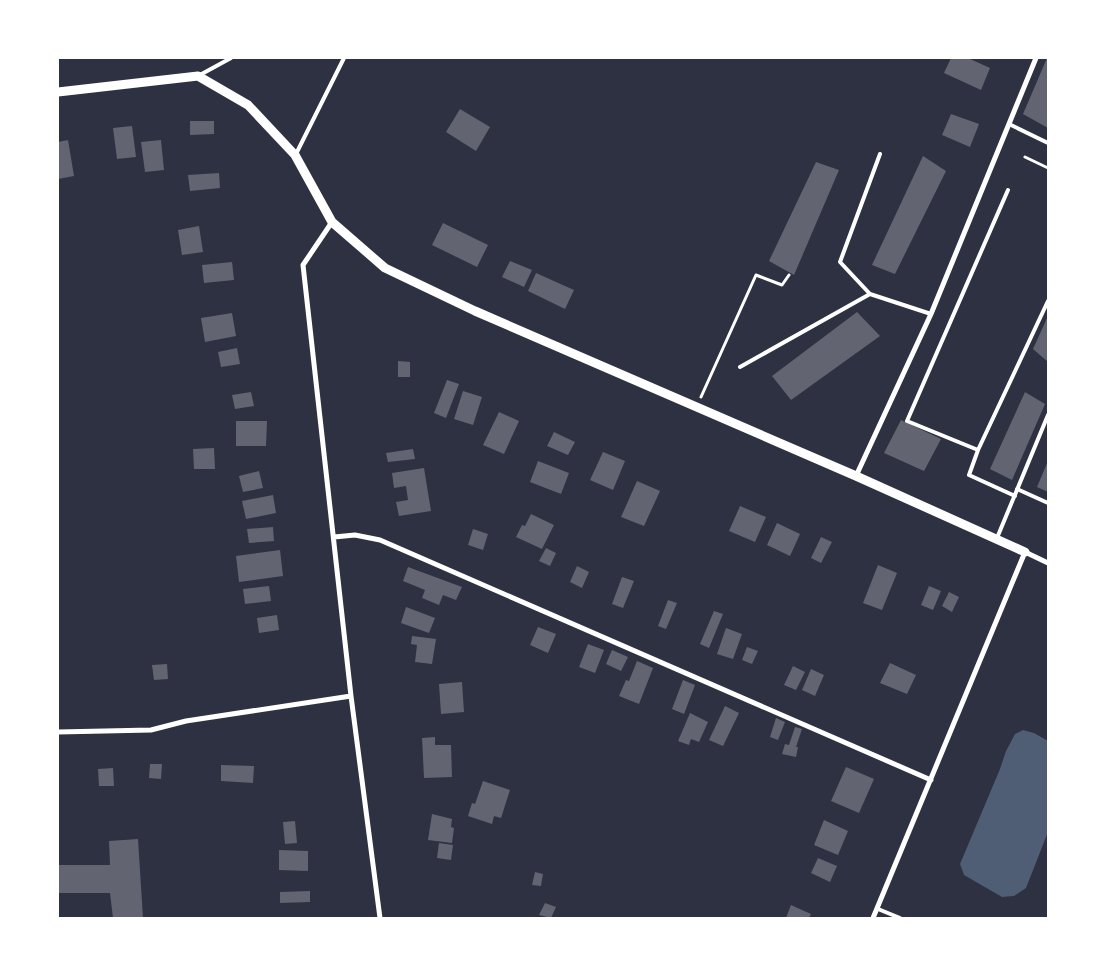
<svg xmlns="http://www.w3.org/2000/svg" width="1106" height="976" font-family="'Fira Sans Condensed',sans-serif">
	<rect width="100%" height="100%" fill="#2d3142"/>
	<path fill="#4f5d75" d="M 1023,730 L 1034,733 L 1048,741 L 1048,832 L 1026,888 L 1014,896 L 1002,897 L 964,875 L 960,864 L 1000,769 L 1006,751 L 1015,734 Z"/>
	<path fill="#626471" d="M 951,58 L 968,58 L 990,68 L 981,90 L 944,73 Z
		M 1047,58 L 1048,58 L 1048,128 L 1023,114 Z
		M 460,109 L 490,127 L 476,151 L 446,132 Z
		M 951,114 L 979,124 L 970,147 L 942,135 Z
		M 190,121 L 214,121 L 214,134 L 190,135 Z
		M 132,126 L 136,157 L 117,159 L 113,128 Z
		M 68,140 L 74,176 L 58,179 L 58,142 Z
		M 161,140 L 164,170 L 145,172 L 141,142 Z
		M 923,156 L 946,171 L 895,274 L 872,265 Z
		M 816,162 L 839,170 L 794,275 L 769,261 Z
		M 219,173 L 220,188 L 190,191 L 188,175 Z
		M 443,223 L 488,245 L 477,267 L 432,245 Z
		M 199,226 L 203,252 L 182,255 L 178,230 Z
		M 510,261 L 532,270 L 524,287 L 502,277 Z
		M 232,262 L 234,280 L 204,283 L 202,265 Z
		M 536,273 L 574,290 L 565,309 L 528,291 Z
		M 857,312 L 880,336 L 791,400 L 772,376 Z
		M 232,313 L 236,336 L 205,342 L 201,318 Z
		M 1048,316 L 1048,362 L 1033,349 Z
		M 237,348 L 240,364 L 221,367 L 218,352 Z
		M 398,361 L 410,362 L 410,377 L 398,377 Z
		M 447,380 L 459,384 L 446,418 L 434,413 Z
		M 463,391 L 482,397 L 473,425 L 454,419 Z
		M 251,392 L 254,406 L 235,409 L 232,395 Z
		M 1025,392 L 1045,404 L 1012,480 L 990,469 Z
		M 499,412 L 519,421 L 504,454 L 483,445 Z
		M 901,420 L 941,439 L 924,471 L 884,453 Z
		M 236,421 L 267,421 L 266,446 L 236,446 Z
		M 554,432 L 575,442 L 568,455 L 547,446 Z
		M 214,448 L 215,469 L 194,469 L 193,449 Z
		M 413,449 L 415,459 L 388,462 L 386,453 Z
		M 603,452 L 625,461 L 613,490 L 590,480 Z
		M 538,461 L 569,473 L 561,494 L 530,482 Z
		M 1048,461 L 1048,492 L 1037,487 Z
		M 424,468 L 431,511 L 399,516 L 396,502 L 408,500 L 406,486 L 394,488 L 392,473 Z
		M 259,471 L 263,488 L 243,492 L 239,476 Z
		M 637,481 L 660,491 L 644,526 L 621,517 Z
		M 273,495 L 276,513 L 246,519 L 242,501 Z
		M 740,506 L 766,517 L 755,542 L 729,531 Z
		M 531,514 L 554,525 L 542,549 L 516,537 L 522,525 L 525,526 Z
		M 777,523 L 800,534 L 790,556 L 767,545 Z
		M 273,527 L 274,541 L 249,543 L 247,529 Z
		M 473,529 L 488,534 L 483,550 L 468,545 Z
		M 821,537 L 832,542 L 821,563 L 811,558 Z
		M 546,548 L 556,553 L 550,566 L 539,561 Z
		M 280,550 L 283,576 L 239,582 L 236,556 Z
		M 878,565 L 897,573 L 882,610 L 863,603 Z
		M 577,566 L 589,572 L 582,588 L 570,582 Z
		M 408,567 L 462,587 L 456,600 L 443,595 L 439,605 L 422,598 L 425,590 L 403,581 Z
		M 622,577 L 634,581 L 623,608 L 612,604 Z
		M 269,586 L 271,601 L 245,604 L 243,589 Z
		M 929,586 L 941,591 L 933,610 L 921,605 Z
		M 949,592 L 959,597 L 952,612 L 942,606 Z
		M 668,600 L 677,603 L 666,629 L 658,626 Z
		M 406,607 L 435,618 L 429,633 L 401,623 Z
		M 714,611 L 723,614 L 709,648 L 700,644 Z
		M 277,615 L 279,630 L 259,633 L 257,618 Z
		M 538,627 L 556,634 L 548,653 L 530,645 Z
		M 726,628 L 742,634 L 733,659 L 717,654 Z
		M 412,636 L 436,639 L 432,664 L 415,662 L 417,645 L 411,644 Z
		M 588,644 L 604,650 L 595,673 L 579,667 Z
		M 747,647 L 758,651 L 752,664 L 742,660 Z
		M 612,650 L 628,657 L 621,671 L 606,664 Z
		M 637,661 L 653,668 L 639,704 L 619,696 L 626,680 L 629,681 Z
		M 890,663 L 916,675 L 907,694 L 880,683 Z
		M 167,664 L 168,679 L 154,680 L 152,665 Z
		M 793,666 L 805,672 L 796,690 L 784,685 Z
		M 811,669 L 824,675 L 815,696 L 802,690 Z
		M 683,680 L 695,685 L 684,714 L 672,709 Z
		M 462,682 L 464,712 L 441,714 L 439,684 Z
		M 725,706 L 739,713 L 723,746 L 709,740 Z
		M 690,713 L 708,722 L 699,742 L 691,739 L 689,745 L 678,741 Z
		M 776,718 L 785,722 L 778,740 L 770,737 Z
		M 795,727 L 802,729 L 796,747 L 798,747 L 796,757 L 782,754 L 785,744 L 789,745 Z
		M 435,737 L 435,745 L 451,745 L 452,777 L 424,778 L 422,738 Z
		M 150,764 L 162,764 L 161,779 L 149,778 Z
		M 221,765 L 254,766 L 253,783 L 221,781 Z
		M 846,767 L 874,779 L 859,813 L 831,801 Z
		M 113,768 L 114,786 L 99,786 L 98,769 Z
		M 483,781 L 510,790 L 501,818 L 494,816 L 492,824 L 468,816 L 472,803 L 475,804 Z
		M 432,814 L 452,819 L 451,827 L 454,828 L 452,843 L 428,840 Z
		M 824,820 L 848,831 L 838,855 L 814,845 Z
		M 295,821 L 297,843 L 285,844 L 283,822 Z
		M 138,839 L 143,918 L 113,918 L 110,893 L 58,893 L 58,865 L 110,865 L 109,841 Z
		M 439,843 L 453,845 L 451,860 L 437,858 Z
		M 279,850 L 308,851 L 308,871 L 279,870 Z
		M 818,858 L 837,866 L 830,882 L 811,873 Z
		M 535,872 L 543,874 L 541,886 L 532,885 Z
		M 310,891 L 310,902 L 280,903 L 280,892 Z
		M 545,903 L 556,907 L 551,918 L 539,915 Z
		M 791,905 L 811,914 L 809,918 L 786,918 Z"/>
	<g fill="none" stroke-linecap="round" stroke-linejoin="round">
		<path stroke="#fff" stroke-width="3" d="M 1025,157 L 1048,168
			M 701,397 L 756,275 L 782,285 L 789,275"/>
		<path stroke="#fff" stroke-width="4" d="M 198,76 L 231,58
			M 1009,124 L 1048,143
			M 296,154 L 344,58
			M 880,154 L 840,262 L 870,294 L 931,314
			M 1008,190 L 907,421 L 978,450 L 969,475 L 1015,496
			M 740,367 L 870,294
			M 978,450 L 1048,301
			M 1017,489 L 1048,503
			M 997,538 L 1048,415
			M 878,909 L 900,918"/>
		<path stroke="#fff" stroke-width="5" d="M 332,222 L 303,265 L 351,696 L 380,918
			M 856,476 L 931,314 L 1036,58
			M 334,537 L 355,535 L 380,540 L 931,780
			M 58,732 L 151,730 L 186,721 L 351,696
			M 873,918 L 1025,552 L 1048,563"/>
		<path stroke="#fff" stroke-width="9" d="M 58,92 L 198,76 L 248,105 L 295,155 L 332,222 L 385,268 L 475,311 L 856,476 L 1025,552"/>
	</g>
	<rect width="1106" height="976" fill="none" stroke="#ffffff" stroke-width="118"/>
</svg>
